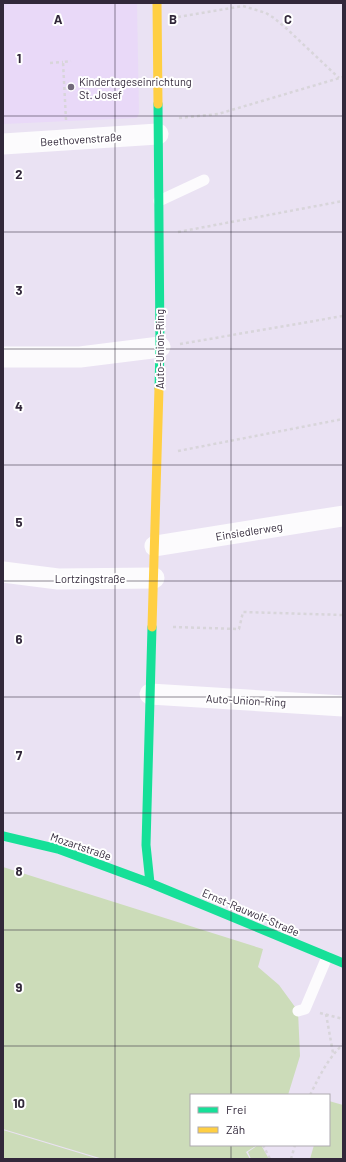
<svg xmlns="http://www.w3.org/2000/svg" width="346" height="1162" font-family="Barlow,sans-serif">
	<rect width="100%" height="100%" fill="#eae2f3"/>
	<path fill="#e9d9f8" d="M 3,3 L 137,3 L 139,113 L 137,118 L 3,124 Z"/>
	<path fill="#ccdcb9" d="M 3,867 L 263,949 L 258,967 L 279,985 L 298,1011 L 300,1056 L 288,1095 L 191,1095 L 191,1145 L 257,1145 L 246,1152 L 250,1159 L 103,1159 L 3,1129 Z
		M 329,1101 L 343,1105 L 343,1159 L 310,1159 L 314,1145 L 329,1145 Z
		M 3,1130 L 99,1159 L 3,1159 Z
		M 258,1145 L 261,1145 L 269,1159 L 251,1159 L 248,1152 Z"/>
	<g fill="none" stroke-linecap="round" stroke-linejoin="round">
		<path stroke="#d8d5da" stroke-width="2.5" stroke-dasharray="3 3" stroke-linecap="butt" d="M 178,17 L 243,6 L 266,13 L 274,18 L 287,29 L 339,78
			M 50,63 L 63,62
			M 179,118 L 218,114 L 343,77
			M 66,120 L 63,62 L 71,61
			M 178,232 L 343,201
			M 180,344 L 343,316
			M 178,451 L 343,419
			M 173,627 L 239,629 L 243,612 L 343,615
			M 320,1013 L 343,1019
			M 326,1014 L 333,1053
			M 310,1095 C 320,1075 327,1060 343,1044
			M 263,1145 L 270,1159
			M 291,1159 L 295,1145"/>
		<path stroke="#fcfbfd" stroke-width="11" d="M 159,201 L 204,180
			M 298,1011 L 305,1009 L 327,957"/>
		<path stroke="#fcfbfd" stroke-width="21" d="M 3,144 L 158,134
			M 3,357 L 80,357 L 160,347
			M 155,546 L 343,516
			M 3,572 L 58,579 L 154,578
			M 150,694 L 343,706"/>
		<path stroke="#16e098" stroke-width="9" d="M 158,104 L 160,347 L 159,388
			M 3,836 L 58,849 L 150,883 L 343,963
			M 150,883 L 146,845 L 152,627"/>
		<path stroke="#ffcf43" stroke-width="9" d="M 157,3 L 158,104
			M 152,627 L 159,388"/>
	</g>
	<path fill="none" stroke="#32283a" stroke-width="1" stroke-opacity="0.55" d="M 115,3 L 115,1159M 231,3 L 231,1095M 3,116 L 343,116M 3,232 L 343,232M 3,349 L 343,349M 3,465 L 343,465M 3,581 L 343,581M 3,697 L 343,697M 3,813 L 343,813M 3,930 L 343,930M 3,1046 L 343,1046M 231,1145 L 231,1159"/>
	<circle fill="#72697b" stroke="#fff" stroke-width="1.5" cx="71" cy="87" r="4"/>
	<g text-anchor="middle" dominant-baseline="central" stroke-width="4" stroke-linejoin="round" paint-order="stroke">
		<g font-size="11" fill="#32283a" stroke="#fff" text-anchor="start">
			<text x="79" y="81">Kindertageseinrichtung<tspan x="79" dy="13">St. Josef</tspan></text>
		</g>
		<g font-size="11" fill="#32283a" stroke="#fff">
			<text transform="translate(81 139) rotate(-4)">Beethovenstraße</text>
			<text transform="translate(159 349) rotate(-90)">Auto-Union-Ring</text>
			<text transform="translate(249 531) rotate(-9)">Einsiedlerweg</text>
			<text x="90" y="578">Lortzingstraße</text>
			<text transform="translate(246 700) rotate(3)">Auto-Union-Ring</text>
			<text transform="translate(81 846) rotate(19)">Mozartstraße</text>
			<text transform="translate(251 912) rotate(23)">Ernst-Rauwolf-Straße</text>
		</g>
	</g>
	<g font-size="13" text-anchor="middle" font-weight="bold" fill="#32283a" stroke="#fff" stroke-width="4" stroke-linejoin="round" paint-order="stroke">
		<text x="58" y="24">A</text>
		<text x="173" y="24">B</text>
		<text x="288" y="24">C</text>
		<text x="19" y="63">1</text>
		<text x="19" y="179">2</text>
		<text x="19" y="295">3</text>
		<text x="19" y="411">4</text>
		<text x="19" y="527">5</text>
		<text x="19" y="644">6</text>
		<text x="19" y="760">7</text>
		<text x="19" y="876">8</text>
		<text x="19" y="992">9</text>
		<text x="19" y="1108">10</text>
	</g>
	<rect width="346" height="1162" fill="none" stroke="#32283a" stroke-width="8"/>
	<rect x="190" y="1094" width="140" height="52" fill="#ffffff" stroke="#ada9b0"/>
	<rect x="198" y="1107" width="20" height="6" fill="#16e098" stroke="#ada9b0"/>
	<text x="226" y="1114" font-size="12" fill="#32283a">Frei</text>
	<rect x="198" y="1127" width="20" height="6" fill="#ffcf43" stroke="#ada9b0"/>
	<text x="226" y="1134" font-size="12" fill="#32283a">Zäh</text>
</svg>
